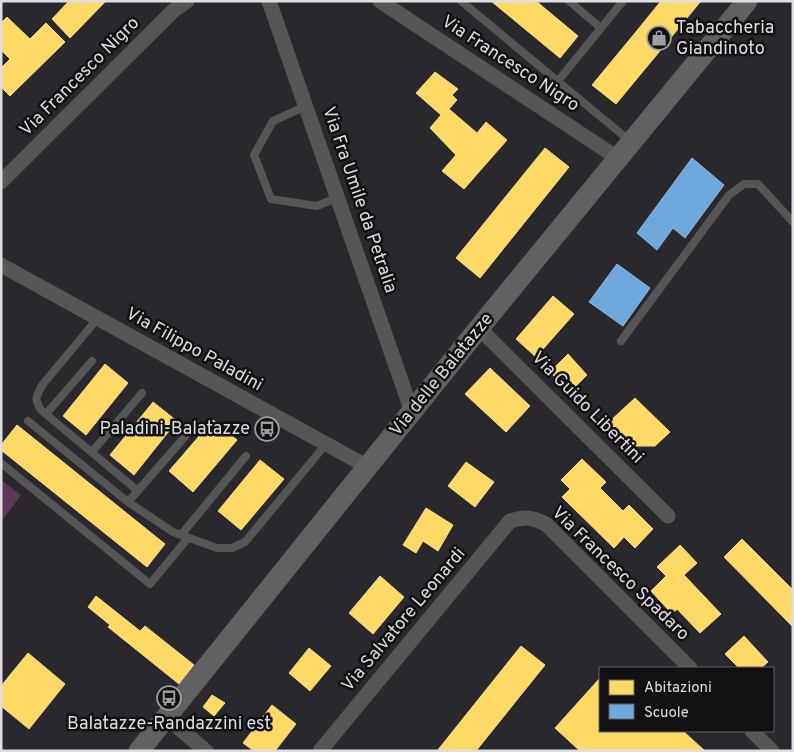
<svg xmlns="http://www.w3.org/2000/svg" width="794" height="752" font-family="Overpass,sans-serif">
	<rect width="100%" height="100%" fill="#29282c"/>
	<path fill="#5f375a" d="M 1,480 L 21,495 L 1,522 Z"/>
	<path fill="#ffd966" stroke="#f5da8b" d="M 69,1 L 106,1 L 70,38 L 52,19 Z
		M 491,1 L 536,1 L 578,36 L 560,58 Z
		M 661,1 L 701,1 L 659,52 L 635,33 Z
		M 7,17 L 30,39 L 46,23 L 65,42 L 10,96 L 1,87 L 1,68 L 10,59 L 1,50 L 1,23 Z
		M 635,33 L 659,52 L 616,104 L 592,85 Z
		M 435,72 L 458,89 L 452,95 L 457,100 L 449,109 L 477,133 L 486,122 L 507,140 L 464,189 L 442,171 L 456,155 L 430,128 L 441,115 L 416,93 Z
		M 545,148 L 569,167 L 480,278 L 456,258 Z
		M 553,296 L 574,314 L 536,357 L 516,339 Z
		M 568,354 L 587,375 L 570,392 L 550,372 Z
		M 105,364 L 128,383 L 86,435 L 63,416 Z
		M 490,368 L 530,406 L 506,432 L 465,394 Z
		M 635,398 L 670,432 L 655,446 L 634,446 L 609,422 Z
		M 153,402 L 177,421 L 134,475 L 110,455 Z
		M 213,420 L 237,440 L 193,492 L 169,471 Z
		M 17,425 L 165,544 L 147,567 L 1,450 L 1,445 Z
		M 582,459 L 606,482 L 600,488 L 623,511 L 629,505 L 653,529 L 635,548 L 624,537 L 614,548 L 562,497 L 570,489 L 561,480 Z
		M 260,460 L 284,479 L 241,530 L 218,511 Z
		M 466,462 L 494,482 L 475,507 L 448,486 Z
		M 426,508 L 453,525 L 438,551 L 423,541 L 416,553 L 403,545 Z
		M 742,539 L 793,590 L 793,627 L 724,557 Z
		M 680,545 L 697,563 L 684,575 L 721,614 L 700,633 L 677,609 L 672,614 L 651,591 L 666,576 L 657,567 Z
		M 380,576 L 404,597 L 373,634 L 349,613 Z
		M 96,596 L 140,631 L 145,626 L 194,665 L 179,684 L 108,627 L 110,625 L 88,607 Z
		M 744,636 L 768,662 L 761,668 L 739,668 L 725,654 Z
		M 521,646 L 545,665 L 476,751 L 437,751 Z
		M 309,648 L 331,666 L 310,691 L 289,673 Z
		M 28,653 L 65,684 L 29,729 L 1,706 L 1,686 Z
		M 600,678 L 600,731 L 683,731 L 705,751 L 580,751 L 555,728 Z
		M 212,695 L 225,703 L 214,716 L 203,707 Z
		M 272,705 L 296,724 L 275,751 L 254,751 L 243,743 Z"/>
	<path fill="#6fa8dc" stroke="#90b8de" d="M 692,158 L 724,185 L 685,238 L 673,228 L 657,250 L 637,233 Z
		M 617,264 L 650,288 L 623,326 L 589,302 Z"/>
	<g fill="none" stroke-linecap="round" stroke-linejoin="round">
		<path stroke="#575657" stroke-width="8" d="M 461,1 L 630,141
			M 569,1 L 601,28
			M 558,81 L 623,1
			M 306,106 L 273,121 L 254,155 L 271,199 L 317,206 L 338,197
			M 98,318 L 43,384 C 37,395 33,398 41,410 L 138,491
			M 621,341 L 729,195 L 744,184 L 758,184 L 793,222
			M 46,414 L 92,361
			M 28,421 L 128,502 L 173,532 L 217,548 L 232,548 L 245,542 L 326,444
			M 92,452 L 142,393
			M 1,463 L 150,584 L 188,538
			M 128,502 L 196,424
			M 181,535 L 246,456"/>
		<path stroke="#575657" stroke-width="15" d="M 269,1 L 412,412
			M 380,1 L 619,159
			M 1,182 L 174,10 L 187,1
			M 1,265 L 368,467
			M 479,328 L 668,516
			M 167,718 L 206,751
			M 752,731 L 772,751
			M 320,751 L 510,521 C 526,516 531,517 546,524 L 690,668"/>
		<path stroke="#616062" stroke-width="21" d="M 139,751 L 479,328 L 747,1"/>
	</g>
	<defs>
		<g id="shop-ring" transform="scale(1.25)"><circle r="9.5" fill="#111113" stroke="#9f9ea2" stroke-width="1.5"/><path d="M-5-2.5h2.3a2.7 3.5 0 0 1 5.4 0H5L5.5 6h-11ZM-1.5-2.5h3a1.5 2.3 0 0 0-3 0Z" fill="#9f9ea2"/></g>
		<g id="bus-ring" transform="scale(1.25)"><circle r="9.5" fill="#111113" stroke="#9f9ea2" stroke-width="1.5"/><path d="M-5-6H5V4H4V6H2V4H-2V6H-4V4H-5ZM-3.5-4V0h7V-4ZM-3.5 1.2v1.5H-2V1.2ZM2 1.2v1.5H3.5V1.2Z" fill="#9f9ea2"/></g>
	</defs>
	<g fill-rule="evenodd">
		<use href="#shop-ring" x="659" y="38"/>
		<use href="#bus-ring" x="267" y="429"/>
		<use href="#bus-ring" x="169" y="698"/>
	</g>
	<g text-anchor="middle" dominant-baseline="central" stroke-width="5" stroke-linejoin="round" paint-order="stroke">
		<g font-size="18" fill="#dedde1" stroke="#111113" text-anchor="start">
			<text x="676" y="28">Tabaccheria<tspan x="676" dy="21">Giandinoto</tspan></text>
			<text x="250" y="429" text-anchor="end">Paladini-Balatazze</text>
			<text x="169" y="724" text-anchor="middle">Balatazze-Randazzini est</text>
		</g>
		<g font-size="18" fill="#dedde1" stroke="#111113">
			<text transform="translate(510 64) rotate(33)">Via Francesco Nigro</text>
			<text transform="translate(80 77) rotate(-45)">Via Francesco Nigro</text>
			<text transform="translate(359 200) rotate(71)">Via Fra Umile da Petralia</text>
			<text transform="translate(194 350) rotate(29)">Via Filippo Paladini</text>
			<text transform="translate(442 375) rotate(-51)">Via delle Balatazze</text>
			<text transform="translate(587 408) rotate(45)">Via Guido Libertini</text>
			<text transform="translate(620 574) rotate(44)">Via Francesco Spadaro</text>
			<text transform="translate(404 620) rotate(-50)">Via Salvatore Leonardi</text>
		</g>
	</g>
	<rect width="794" height="752" fill="none" stroke="#dedde1" stroke-width="5"/>
	<rect x="599" y="667" width="175" height="65" fill="#111113" stroke="#636365"/>
	<rect x="609" y="680" width="25" height="15" fill="#ffd966" stroke="#636365"/>
	<text x="644" y="692" font-size="15" fill="#dedde1">Abitazioni</text>
	<rect x="609" y="704" width="25" height="15" fill="#6fa8dc" stroke="#636365"/>
	<text x="644" y="717" font-size="15" fill="#dedde1">Scuole</text>
</svg>
